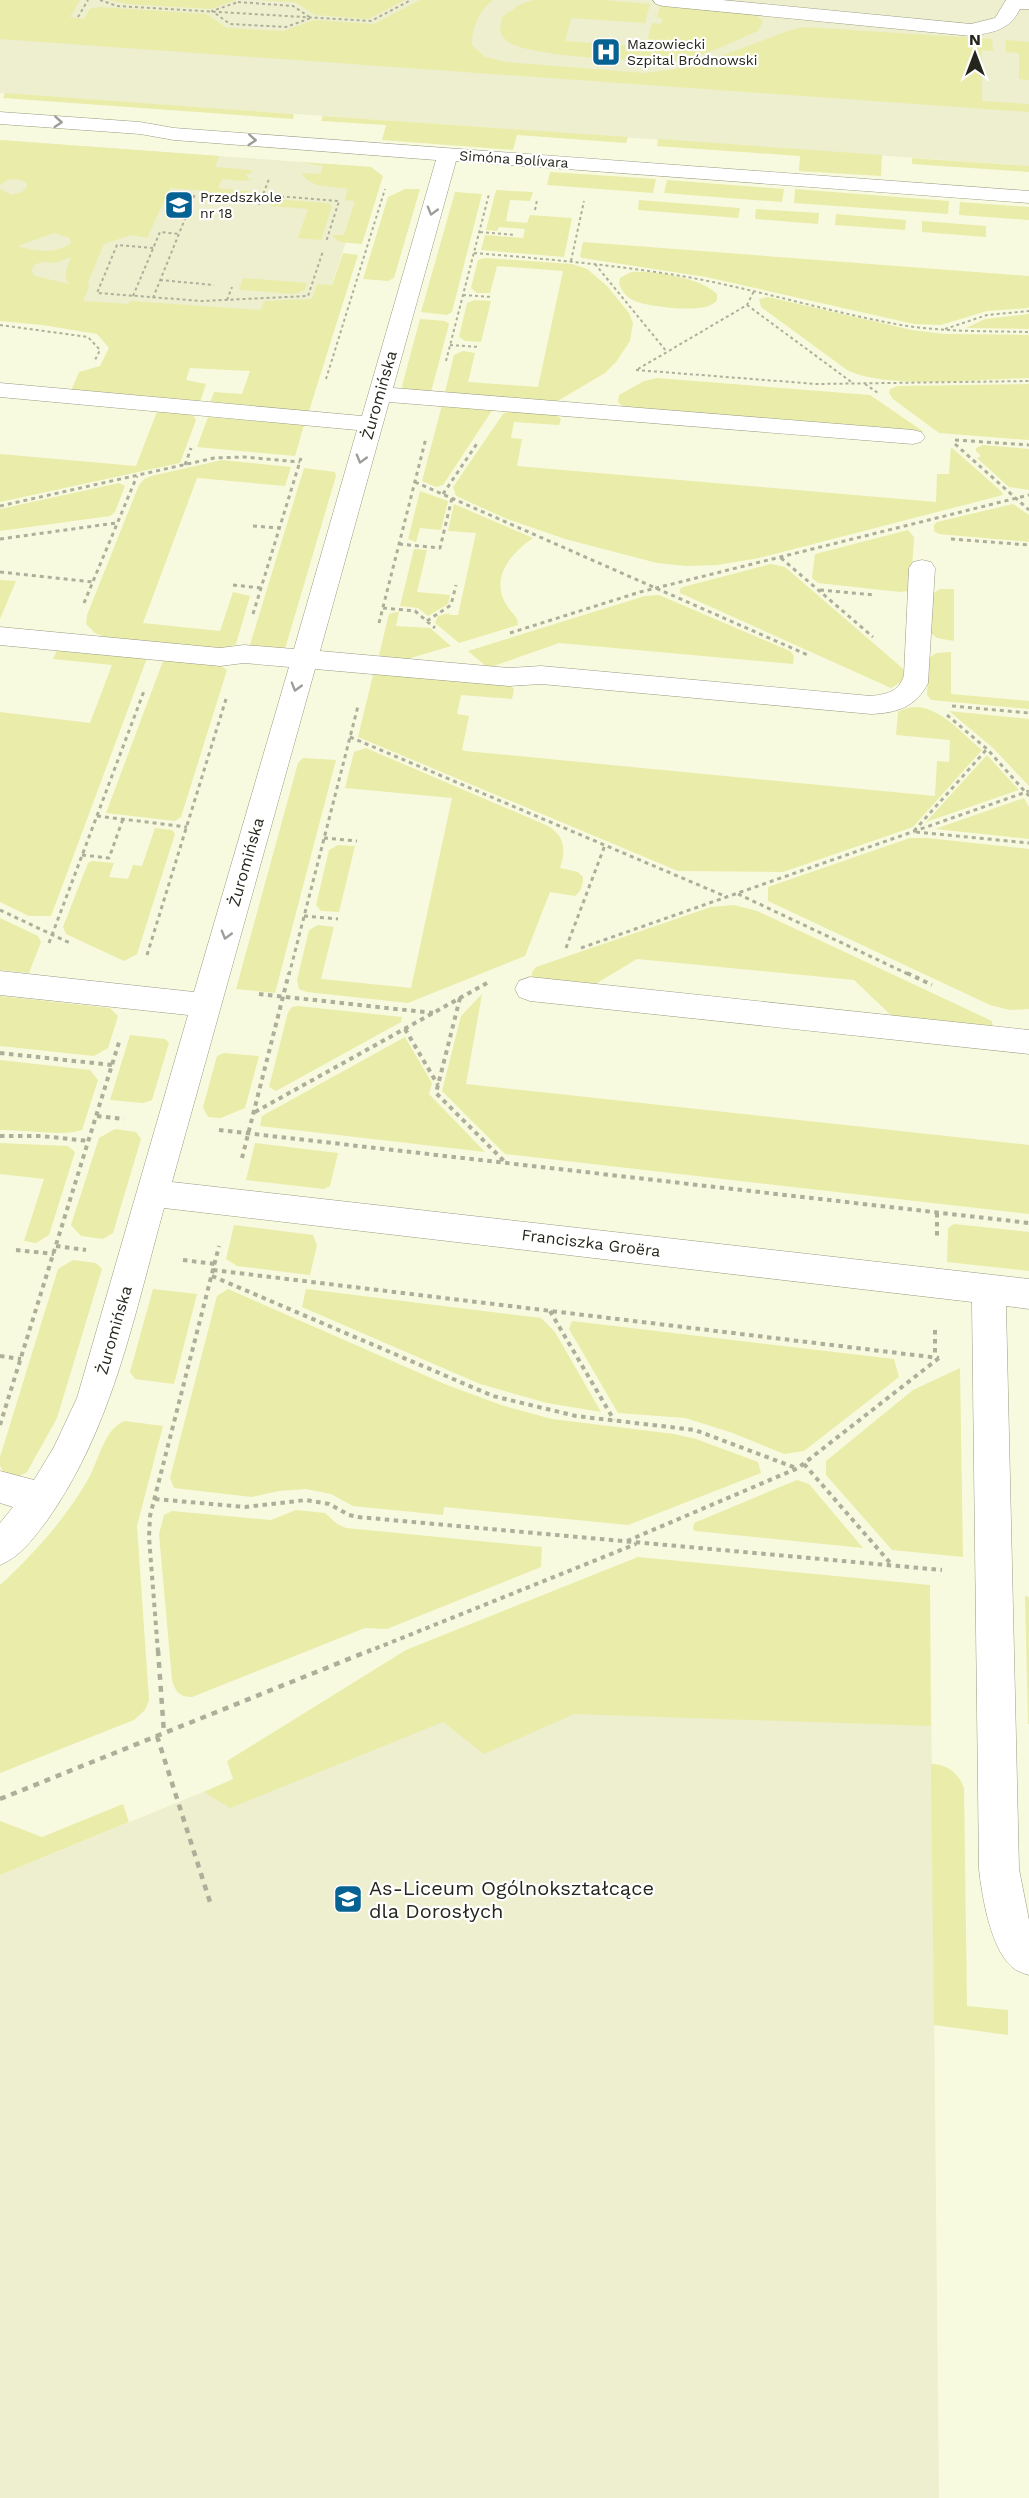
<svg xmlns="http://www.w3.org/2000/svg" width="1029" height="2498" font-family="'Work Sans',sans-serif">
	<rect width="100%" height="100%" fill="#f8fadf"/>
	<path fill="#eeefce" d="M 0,0 L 1029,0 L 1029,166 L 0,93 Z
		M 0,140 L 371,167 L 315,334 L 0,310 Z
		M 558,1647 L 931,1697 L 939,2498 L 0,2498 L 0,1875 Z"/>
	<path fill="#eaecaa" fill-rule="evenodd" d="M 0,0 L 80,0 L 70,17 L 84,19 L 90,9 L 98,7 L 207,14 L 227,28 L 283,31 L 314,20 L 374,24 L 420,0 L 493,0 C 479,10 471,29 472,45 L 485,57 L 506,62 L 645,73 L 691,67 L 788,31 L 804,27 L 992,39 L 993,51 L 982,50 L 982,101 L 1029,104 L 1029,112 L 0,39 Z
		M 109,0 L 236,0 L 211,9 L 127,4 Z
		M 258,0 L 405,0 L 368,19 L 315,15 L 295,2 Z
		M 533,0 L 603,0 L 650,4 L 645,23 L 571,18 L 565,41 L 646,47 L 652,23 L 661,24 L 662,18 L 657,18 L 660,6 L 756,15 L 763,21 L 758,31 C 733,41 707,56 680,59 C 649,63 539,57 512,44 C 506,41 502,37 500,31 L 502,17 L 519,5 Z
		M 1006,40 L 1029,42 L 1029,80 L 1019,79 L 1019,53 L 1006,52 Z
		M 5,93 L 294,114 L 293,119 L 3,98 Z
		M 323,116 L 628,137 L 626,143 L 517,135 L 513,150 L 382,140 L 386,125 L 321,121 Z
		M 658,139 L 882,155 L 881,176 L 799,171 L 800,156 L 657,146 Z
		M 0,140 L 219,156 L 215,167 L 251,170 L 252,173 L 246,174 L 249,179 L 255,179 L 242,181 L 222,179 L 218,188 L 256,192 L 251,205 L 204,201 L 208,191 L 170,188 L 147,238 L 131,235 L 104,244 L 87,285 L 90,285 L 83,301 L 128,304 L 130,301 L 261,310 L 264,301 L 312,299 L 317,284 L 332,285 L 343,253 L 358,255 L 309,411 L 210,403 L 214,392 L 242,394 L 250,371 L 190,368 L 186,380 L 206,384 L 200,402 L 71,391 L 79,372 L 100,366 L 109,348 L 97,334 L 42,325 L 0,321 L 0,189 L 12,195 L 22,192 L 27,187 L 26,182 C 16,178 9,178 0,185 ZM 54,233 L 70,238 L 71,243 C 55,255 34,251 17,246 ZM 72,257 C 67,265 63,276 69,284 L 35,276 L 31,271 L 34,265 L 42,262 L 54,263 Z
		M 912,158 L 1029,166 L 1029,172 L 912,164 Z
		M 300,162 L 371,167 L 383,176 L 362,244 L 340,242 L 333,237 L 334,235 L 344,235 L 355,201 L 345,200 L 348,189 L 317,185 L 307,180 L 301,173 L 320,174 L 323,166 Z
		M 550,172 L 656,179 L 653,193 L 547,185 Z
		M 667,180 L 784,189 L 782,202 L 664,193 Z
		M 405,189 L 420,189 L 394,278 L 388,281 L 363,279 L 388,197 Z
		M 795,189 L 949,201 L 948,214 L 794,203 Z
		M 496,190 L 533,192 L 530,201 L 510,200 L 506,221 L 527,223 L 530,215 L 572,218 L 564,257 L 481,250 L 485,235 L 523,238 L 525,229 L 499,227 L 497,231 L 486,230 Z
		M 455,192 L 482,194 L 452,312 L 447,315 L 421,312 Z
		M 273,199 L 328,203 L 332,206 L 321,240 L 298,238 L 308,209 L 270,206 Z
		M 639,200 L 740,208 L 738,218 L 638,210 Z
		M 960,202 L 1029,207 L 1029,220 L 959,215 Z
		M 756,209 L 819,213 L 818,224 L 755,219 Z
		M 836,214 L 906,220 L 905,230 L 835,225 Z
		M 922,221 L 986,226 L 986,237 L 922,232 Z
		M 583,242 L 1029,276 L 1029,308 L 987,311 L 941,325 L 914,324 L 706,277 L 582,258 L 580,256 Z
		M 485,258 L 572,264 L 587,269 L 607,286 L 629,313 L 633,323 L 630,341 L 616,362 L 605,373 L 556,402 L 445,392 L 454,355 L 463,351 L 475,353 L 468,382 L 538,387 L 563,271 L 497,266 L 490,293 L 477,293 L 471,288 L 478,260 Z
		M 631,272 C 653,270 702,278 717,294 L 717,300 C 709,315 649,307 635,301 C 627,298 622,291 619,284 L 620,278 Z
		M 243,278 L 307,283 L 305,290 L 294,294 L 243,290 L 239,289 Z
		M 768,297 L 912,330 L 944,334 L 1029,335 L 1029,378 C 982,379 887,390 847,370 L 761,307 L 759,299 Z
		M 475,300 L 491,301 L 481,342 L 465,341 L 459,337 L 467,303 Z
		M 1029,314 L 1029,329 L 966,328 L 985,319 Z
		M 420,319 L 445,321 L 449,324 L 431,392 L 404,389 L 402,386 Z
		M 657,378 L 870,395 L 924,432 L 630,408 L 623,407 L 618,402 L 619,395 L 644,381 Z
		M 1029,384 L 1029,440 L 939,433 L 893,399 L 889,393 L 890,389 L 898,386 Z
		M 442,405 L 493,409 L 443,485 L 436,487 L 422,481 Z
		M 158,409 L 191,412 L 196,420 L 180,463 L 0,502 L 0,454 L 136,466 Z
		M 510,410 L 555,414 L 561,419 L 559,425 L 514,422 L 511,438 L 522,439 L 517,466 L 936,502 L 937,474 L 949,474 L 951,447 L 1001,491 L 1003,495 L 759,558 L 717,565 L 686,566 L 657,563 L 565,539 L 507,519 L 456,496 L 453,487 L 503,414 Z
		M 208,417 L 304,425 L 295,456 L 197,447 Z
		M 983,445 L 1029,449 L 1029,490 L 1009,487 L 977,458 L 981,456 L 976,451 L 976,448 Z
		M 222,460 L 291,467 L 285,486 L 197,478 L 143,623 L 220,631 L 233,592 L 250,596 L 236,644 L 219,651 L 109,639 L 95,633 L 86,624 L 87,615 L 139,485 L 144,479 L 151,476 Z
		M 304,468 L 335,472 L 336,476 L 285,649 L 249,648 Z
		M 119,483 L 125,486 L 115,512 L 110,516 L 0,531 L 0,509 Z
		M 420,491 L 448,501 L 441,530 L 420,528 L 416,542 L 408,539 Z
		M 454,504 L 533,538 C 511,553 489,578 507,606 C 512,614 518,616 518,625 L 459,643 L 435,623 L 438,616 L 450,613 L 449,615 L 458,615 L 476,533 L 448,531 Z
		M 1013,504 L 1029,515 L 1029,542 L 939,534 L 934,531 L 934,525 L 937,522 Z
		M 908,530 L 914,537 L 911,585 L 909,591 L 900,592 L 818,583 L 812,578 L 815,554 Z
		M 414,549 L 427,550 L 417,592 L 450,595 L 448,604 L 428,616 L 418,608 L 400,606 Z
		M 771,564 L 785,567 L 901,667 L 904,670 L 903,681 L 891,688 L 680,593 L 680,589 L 683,587 Z
		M 0,580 L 16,581 L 0,619 Z
		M 940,589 L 954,589 L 954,641 L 937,638 L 931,633 L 932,594 Z
		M 659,595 L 790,651 L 794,656 L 793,664 L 559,643 L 488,668 L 468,651 L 645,596 Z
		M 396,612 L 399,612 L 396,626 L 430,628 L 451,646 L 401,661 L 384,660 L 379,655 L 389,614 Z
		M 57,650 L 147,658 L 51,916 L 29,916 L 0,902 L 0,712 L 90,723 L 112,665 L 53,659 Z
		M 951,652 L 951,694 L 1029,701 L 1029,709 L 931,700 L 927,695 L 929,658 L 936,653 Z
		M 169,658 L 217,663 L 227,670 L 181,817 L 175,821 L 106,813 L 163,661 Z
		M 381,670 L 507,683 L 514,689 L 512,699 L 461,695 L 457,714 L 469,716 L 462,750 L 465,751 L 935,796 L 937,761 L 949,762 L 950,740 L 896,735 L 898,712 C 929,693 960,732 982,750 L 913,827 L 783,872 L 678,871 L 358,737 L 373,675 Z
		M 949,711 L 1029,719 L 1029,786 L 993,748 Z
		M 366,748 L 548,826 C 565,836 566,850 560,868 L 578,872 L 583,877 C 583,884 581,892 575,896 L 550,892 L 525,956 L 408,1003 L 307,992 L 299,989 L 297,980 L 309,930 L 318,925 L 334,927 L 321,979 L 411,988 L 452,798 L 345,788 L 354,752 Z
		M 987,755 L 1019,790 L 926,822 Z
		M 303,758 L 336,760 L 275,993 L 236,989 L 298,763 Z
		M 1024,798 L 1029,807 L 1029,839 L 935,829 Z
		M 155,828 L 172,830 L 175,834 L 137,954 L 124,961 L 66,934 L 63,927 L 88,863 L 92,861 L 114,863 L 109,877 L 128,879 L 133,865 L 142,866 Z
		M 910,838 L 927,838 L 1029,849 L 1029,1009 L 1010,1010 L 990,1005 L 768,901 L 768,887 Z
		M 338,845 L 355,846 L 339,912 L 321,911 L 316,905 L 329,850 Z
		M 734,905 L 757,911 L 992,1021 L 993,1028 L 894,1018 L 854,980 L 637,959 L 592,986 L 532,979 L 532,972 L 536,967 L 711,907 Z
		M 0,918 L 38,936 L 41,942 L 29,973 L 0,970 Z
		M 482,994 L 466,1084 L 1029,1145 L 1029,1214 L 505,1154 L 442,1091 L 461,1016 Z
		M 0,996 L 110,1008 L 118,1016 L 108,1048 L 94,1056 L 0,1046 Z
		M 298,1006 L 402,1017 L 401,1022 L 276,1091 L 269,1087 L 288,1012 L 292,1007 Z
		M 130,1035 L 165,1039 L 169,1043 L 152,1100 L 143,1103 L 110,1100 Z
		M 405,1037 L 432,1083 L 429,1094 L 485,1152 L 260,1126 L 262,1116 Z
		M 224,1053 L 259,1056 L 245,1108 L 221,1118 L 208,1117 L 203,1107 L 217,1056 Z
		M 0,1060 L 90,1070 L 98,1080 L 82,1130 C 64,1137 23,1129 0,1130 Z
		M 115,1129 L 136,1132 L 141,1139 L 113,1233 L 103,1239 L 81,1236 L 71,1225 L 99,1138 Z
		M 0,1143 L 68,1146 L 75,1152 L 49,1235 L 36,1243 L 24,1241 L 44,1179 L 0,1174 Z
		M 255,1143 L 338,1153 L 330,1186 L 324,1189 L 246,1180 Z
		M 954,1224 L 1029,1232 L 1029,1271 L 947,1262 L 948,1228 Z
		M 234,1225 L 313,1235 L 317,1245 L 310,1275 L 237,1266 L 226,1259 Z
		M 73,1260 L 96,1263 L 102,1269 L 57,1418 L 27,1472 L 16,1478 L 7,1478 L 0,1466 L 0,1457 L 58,1269 Z
		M 153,1289 L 197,1294 L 174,1384 L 135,1379 L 130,1372 Z
		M 228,1289 L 447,1385 L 501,1405 L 552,1419 L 674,1434 L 696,1439 L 758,1462 L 761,1473 L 628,1525 L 444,1507 L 443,1515 L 353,1506 L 331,1494 L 306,1489 L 279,1491 L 252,1497 L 174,1488 L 170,1478 L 217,1296 Z
		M 306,1289 L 541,1318 L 555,1332 L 601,1412 L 547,1403 L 480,1384 L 302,1307 Z
		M 572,1321 L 894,1359 L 899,1377 L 804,1451 L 784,1454 L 730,1432 L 685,1418 L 618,1413 L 569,1329 Z
		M 960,1368 L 963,1557 L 892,1550 L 826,1475 L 826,1461 L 913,1390 Z
		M 125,1421 L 163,1426 L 137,1526 L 149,1700 L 145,1710 L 134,1720 L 0,1773 L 0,1585 C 35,1553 68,1516 91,1474 C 99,1457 106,1427 125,1421 Z
		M 797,1480 L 809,1484 L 863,1548 L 695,1531 L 693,1529 L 694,1523 Z
		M 296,1510 L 325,1513 L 337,1524 L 346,1528 L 542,1547 L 541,1567 L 387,1629 L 365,1628 L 192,1697 C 179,1697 175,1691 172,1680 L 159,1534 L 164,1515 L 172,1511 L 271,1520 Z
		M 638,1557 L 930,1585 L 931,1726 L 574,1714 L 484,1754 L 443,1722 L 230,1808 L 204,1792 L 233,1779 L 227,1761 L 406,1650 Z
		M 1025,1596 L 1029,1597 L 1029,1724 L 1028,1724 Z
		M 931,1764 C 947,1764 959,1773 964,1788 L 967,2006 L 1008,2010 L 1008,2035 L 934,2025 Z
		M 123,1804 L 129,1822 L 0,1875 L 0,1821 L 42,1837 Z"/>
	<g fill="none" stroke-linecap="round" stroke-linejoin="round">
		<g stroke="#999a82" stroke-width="1">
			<path id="minor" d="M 653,0 L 722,0 L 971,24 L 995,18 L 1006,0 L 1029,0 L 1029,9 L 1020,9 C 1009,31 993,32 971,36 L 663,6 L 656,4 Z
				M 0,112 L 140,122 L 174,128 L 1029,191 L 1029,203 L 456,161 L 393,388 L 913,430 L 921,432 L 925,437 L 921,442 L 913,444 L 389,402 L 320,651 L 509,668 L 541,666 L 871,696 C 887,694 899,692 904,675 L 909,568 L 913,562 L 922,560 L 931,562 L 935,568 L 928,683 C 916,707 897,713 871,714 L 541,684 L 509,686 L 315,669 L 172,1182 L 1029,1279 L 1029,1309 L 1006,1306 L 1019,1869 L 1029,1920 L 1029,1975 C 1025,1974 1020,1972 1016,1970 C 991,1954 982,1896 979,1869 L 972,1302 L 164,1208 C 134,1316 112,1430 46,1522 C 33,1539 20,1557 0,1565 L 0,1523 L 13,1507 L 0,1503 L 0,1471 L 34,1480 L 54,1447 L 77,1398 L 188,1015 L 0,995 L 0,971 L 194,992 L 289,667 L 244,663 L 220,666 L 0,645 L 0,627 L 220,648 L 244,645 L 294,649 L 357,430 L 0,397 L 0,383 L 362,416 L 436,160 L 174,140 L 140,134 L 0,124 Z
				M 530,977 L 1029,1030 L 1029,1054 L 530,1001 L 519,997 L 515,989 L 519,981 Z"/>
		</g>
		<path stroke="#aeaf9b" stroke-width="2" stroke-dasharray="3 3" stroke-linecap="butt" d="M 100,0 L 117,6 L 371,21 L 411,0
			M 238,2 L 293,6 L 311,18 L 286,27 L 230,24 L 212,11 Z
			M 78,17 L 88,0
			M 263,195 L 339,201 L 326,242
			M 259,205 L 269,179
			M 535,210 L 537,200
			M 480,232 L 515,235
			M 153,248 L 117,245 L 97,293 L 202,301 L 308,296 L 323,251
			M 474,253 C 546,259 617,265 687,277 C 759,290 829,312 901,325 C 943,332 987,331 1029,332
			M 571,261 L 584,201
			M 595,264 L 667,352
			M 160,280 L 214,285
			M 463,295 L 492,297
			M 133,296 L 160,232 L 179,234
			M 153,298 L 195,194
			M 227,300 L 232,287
			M 747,305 L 854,384
			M 0,325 L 88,337 L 100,350 L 95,360
			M 945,329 L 987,315 L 1029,311
			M 450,345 L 479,347
			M 446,361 L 489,194
			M 638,369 L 747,305 L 754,291
			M 636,370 L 817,384 L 1029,381
			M 326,379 L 385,189
			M 865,384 L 878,393"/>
		<path stroke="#aeaf9b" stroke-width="3" stroke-dasharray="4 4" stroke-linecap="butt" d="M 955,440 L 1029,445
			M 955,444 L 1029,510
			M 185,465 L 191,448
			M 415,482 L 810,656
			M 443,494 L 478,442
			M 0,506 L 214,458 L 244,457 L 300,462
			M 253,526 L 279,528
			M 0,539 L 116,523
			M 951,539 L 1029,545
			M 399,544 L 440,548 L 452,498
			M 781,558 L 873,637
			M 0,572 L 93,582
			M 233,585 L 261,588
			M 820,590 L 875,595
			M 84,603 L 137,476
			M 383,608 L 415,611 L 435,628
			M 253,614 L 301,458
			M 427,621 L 451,605 L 456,585
			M 379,623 L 426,438
			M 510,633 L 640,592 L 1029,495
			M 952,706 L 1029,713
			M 947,715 L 987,749 L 1029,796
			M 350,737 L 727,897
			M 97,816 L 187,827
			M 914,831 L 987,749
			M 916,832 L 1029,843
			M 324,838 L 357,841
			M 82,855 L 109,858 L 123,819
			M 738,894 L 910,975
			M 0,910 L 72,944
			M 304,916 L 338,919
			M 49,943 L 144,691
			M 566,948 L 605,845
			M 581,948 L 1029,791
			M 147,955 L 226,699
			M 289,975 L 358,706"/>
		<path stroke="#aeaf9b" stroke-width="4" stroke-dasharray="4.5 4.5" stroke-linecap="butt" d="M 907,973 L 932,985
			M 259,994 L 433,1013
			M 460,998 L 436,1093 L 505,1162
			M 405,1029 L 438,1085
			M 0,1053 L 112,1065
			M 255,1112 L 487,983
			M 97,1116 L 124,1119
			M 219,1130 L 1029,1223
			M 0,1136 L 41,1136 L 89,1141
			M 242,1158 L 289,973
			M 937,1213 L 937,1236
			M 56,1246 L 86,1250
			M 16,1250 L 54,1254
			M 183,1260 L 215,1264
			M 213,1270 L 939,1358
			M 212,1276 L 493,1396 L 576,1416 L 695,1430 L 796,1468
			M 550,1311 L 614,1420
			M 935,1330 L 935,1357
			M 0,1356 L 21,1359
			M 0,1425 L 120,1039
			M 804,1464 L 892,1565
			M 155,1499 L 245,1507 L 306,1500 L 329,1504 L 349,1515 L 358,1517 L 942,1570
			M 627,1541 L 798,1468 L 939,1358
			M 158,1652 L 149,1537 L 150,1516 L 219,1246
			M 367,1652 L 636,1544"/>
		<path stroke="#aeaf9b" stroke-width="4.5" stroke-dasharray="6 6" stroke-linecap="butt" d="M 158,1650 L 164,1733
			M 157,1736 L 210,1902
			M 0,1799 L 371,1650"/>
		<use href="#minor" fill="#fff" fill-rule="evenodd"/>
	</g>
	<defs><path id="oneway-chevron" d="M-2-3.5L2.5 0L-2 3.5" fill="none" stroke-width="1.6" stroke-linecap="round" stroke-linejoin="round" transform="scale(1.5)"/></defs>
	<g stroke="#9d9d99">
		<use href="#oneway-chevron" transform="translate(58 122) rotate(4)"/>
		<use href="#oneway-chevron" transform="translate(252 140) rotate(4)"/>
		<use href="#oneway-chevron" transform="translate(432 211) rotate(106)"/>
		<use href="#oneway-chevron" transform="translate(361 459) rotate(106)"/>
		<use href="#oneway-chevron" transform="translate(296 687) rotate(106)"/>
		<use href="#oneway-chevron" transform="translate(226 935) rotate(106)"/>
	</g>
	<defs>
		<g id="hospital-square" transform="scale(1.5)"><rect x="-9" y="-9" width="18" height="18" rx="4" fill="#056292" stroke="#fff"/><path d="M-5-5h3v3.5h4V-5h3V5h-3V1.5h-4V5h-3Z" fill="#fff"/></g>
		<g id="school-square" transform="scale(1.5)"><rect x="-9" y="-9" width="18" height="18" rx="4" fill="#056292" stroke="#fff"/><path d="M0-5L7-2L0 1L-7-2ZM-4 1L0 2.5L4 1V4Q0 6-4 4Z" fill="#fff"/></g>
	</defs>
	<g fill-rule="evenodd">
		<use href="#hospital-square" x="606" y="52"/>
		<use href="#school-square" x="179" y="205"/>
		<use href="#school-square" x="348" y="1899"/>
	</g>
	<g text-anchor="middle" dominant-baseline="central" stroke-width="4.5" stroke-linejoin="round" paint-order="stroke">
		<g font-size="14" fill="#25251c" stroke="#fff" text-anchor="start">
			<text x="627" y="44">Mazowiecki<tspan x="627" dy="16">Szpital Bródnowski</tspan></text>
			<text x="200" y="197">Przedszkole<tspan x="200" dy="16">nr 18</tspan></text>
		</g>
		<g font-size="14" fill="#25251c" stroke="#fff">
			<text transform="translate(514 159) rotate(4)">Simóna Bolívara</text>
		</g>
		<g font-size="16" fill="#25251c" stroke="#fff">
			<text transform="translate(379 395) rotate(-74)">Żuromińska</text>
			<text transform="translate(246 862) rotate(-74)">Żuromińska</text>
			<text transform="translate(591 1243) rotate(7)">Franciszka Groëra</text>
			<text transform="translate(114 1330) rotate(-74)">Żuromińska</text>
		</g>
		<g font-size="20" fill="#25251c" stroke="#fff" text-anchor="start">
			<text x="369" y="1888">As-Liceum Ogólnokształcące<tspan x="369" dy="23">dla Dorosłych</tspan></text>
		</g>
	</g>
	<g transform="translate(975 54)" stroke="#ffffff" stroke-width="4.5" paint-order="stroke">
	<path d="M0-4.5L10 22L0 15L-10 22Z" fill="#25251c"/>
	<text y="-9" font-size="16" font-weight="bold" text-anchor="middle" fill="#25251c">N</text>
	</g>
</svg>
